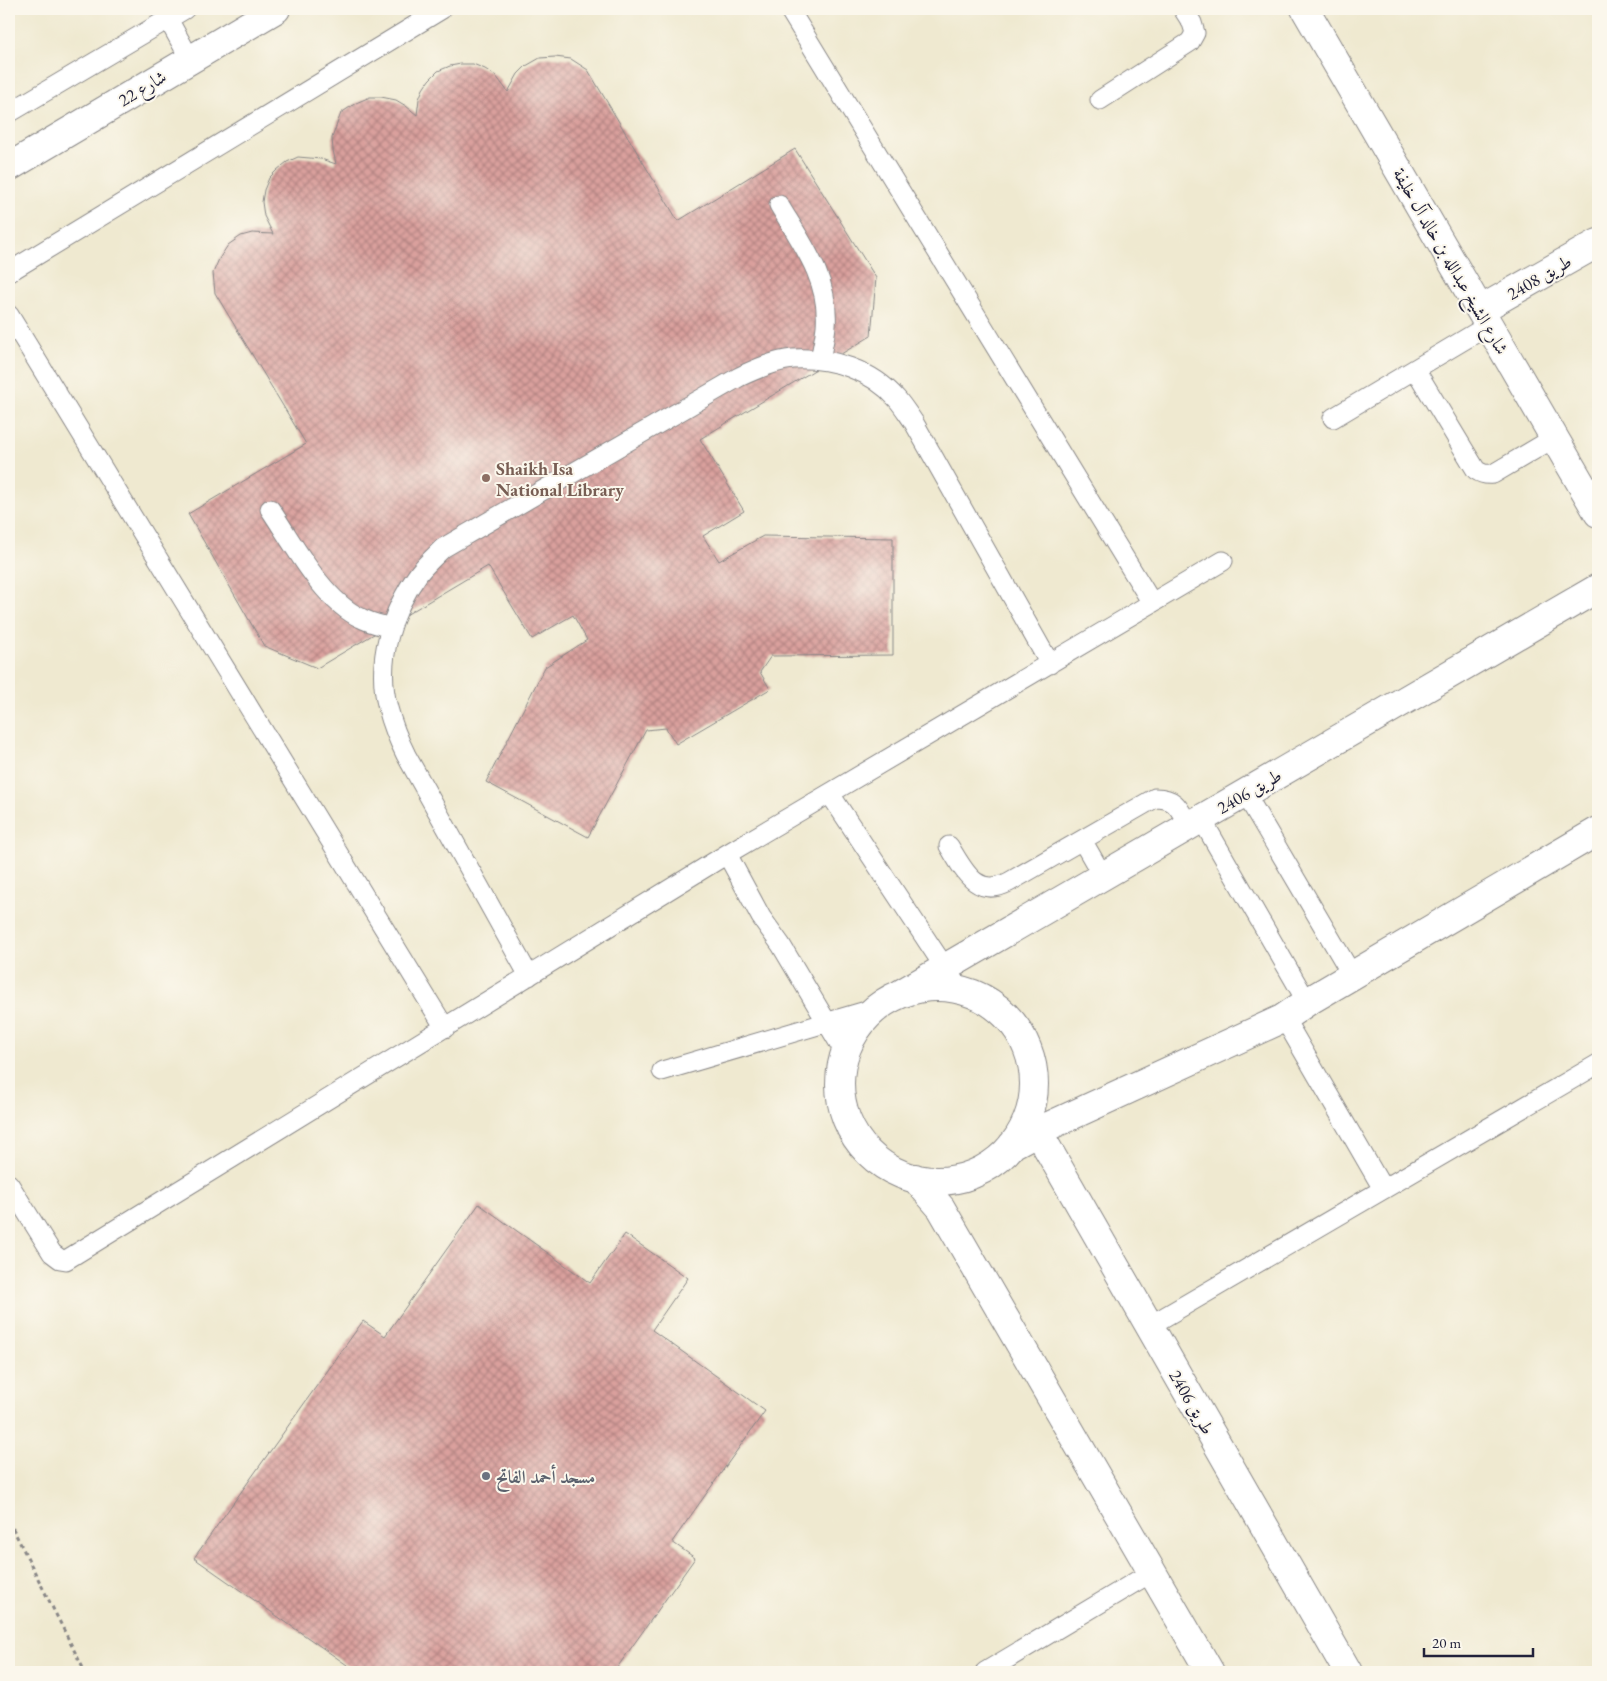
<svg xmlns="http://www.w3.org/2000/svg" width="1607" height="1681" font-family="'EB Garamond',Amiri,serif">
	<defs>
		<pattern id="building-cross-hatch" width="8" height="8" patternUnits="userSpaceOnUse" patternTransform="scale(1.25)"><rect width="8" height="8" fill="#daa09d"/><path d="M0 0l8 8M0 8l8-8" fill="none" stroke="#b08281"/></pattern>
	</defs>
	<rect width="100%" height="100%" fill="#fbf7ec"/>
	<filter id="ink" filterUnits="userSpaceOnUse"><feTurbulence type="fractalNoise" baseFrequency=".02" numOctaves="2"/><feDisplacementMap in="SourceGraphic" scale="10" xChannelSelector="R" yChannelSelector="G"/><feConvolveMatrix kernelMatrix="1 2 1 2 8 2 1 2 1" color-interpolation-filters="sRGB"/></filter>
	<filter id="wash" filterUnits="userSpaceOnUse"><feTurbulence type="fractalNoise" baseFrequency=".0096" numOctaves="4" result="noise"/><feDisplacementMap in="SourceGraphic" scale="20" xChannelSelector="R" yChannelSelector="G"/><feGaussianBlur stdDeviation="1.12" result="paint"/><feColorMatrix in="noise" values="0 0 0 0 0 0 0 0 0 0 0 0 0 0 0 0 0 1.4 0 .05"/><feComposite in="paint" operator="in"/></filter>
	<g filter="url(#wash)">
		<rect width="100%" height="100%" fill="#efe9d0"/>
		<g id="blocks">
			<path fill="url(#building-cross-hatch)" d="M 555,57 L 571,59 L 588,70 L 678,221 L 795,149 L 876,278 L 871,336 L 700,439 L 744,511 L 703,536 L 719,561 L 763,536 L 893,538 L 893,655 L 771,656 L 760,672 L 770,689 L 676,744 L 666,728 L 646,730 L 588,837 L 486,782 L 545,667 L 587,640 L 573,615 L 532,639 L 488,566 L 317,668 L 264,646 L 188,514 L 306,444 L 215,293 L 213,273 L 219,259 L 228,245 L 241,236 L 252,233 L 273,234 L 264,216 L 262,202 L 264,190 L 269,178 L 277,170 L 287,162 L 298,157 L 321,159 L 336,164 L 333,150 L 332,138 L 337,124 L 341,113 L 356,103 L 370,97 L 381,97 L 396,100 L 406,106 L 417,115 L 419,99 L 423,89 L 429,80 L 438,71 L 450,66 L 461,64 L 473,64 L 485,69 L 496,76 L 508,92 L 518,74 L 526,66 L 540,58 Z
				M 479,1204 L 590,1283 L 625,1234 L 688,1278 L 652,1330 L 765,1411 L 672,1542 L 695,1558 L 614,1672 L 357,1672 L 194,1558 L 363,1321 L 385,1336 Z"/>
		</g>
	</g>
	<g filter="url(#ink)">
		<use href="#blocks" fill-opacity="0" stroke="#888686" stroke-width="1"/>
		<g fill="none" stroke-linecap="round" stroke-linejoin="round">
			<g stroke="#888686" stroke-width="21">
				<path id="lane" d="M 789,9 L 1152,603
					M 168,19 L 190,59
					M 1100,100 L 1190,42 L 1195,33 L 1192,23 L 1183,9
					M 9,113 L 185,9
					M 779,205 C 801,242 830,280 826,326 C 825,337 822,349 820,360
					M 9,272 L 442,9
					M 9,315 L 445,1028
					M 1415,369 L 1476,470 C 1482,474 1486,475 1493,474 L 1554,438
					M 1333,418 L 1489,325
					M 270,509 C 293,543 323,601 361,618 C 370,623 381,625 391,628
					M 1245,793 L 1352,975
					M 830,794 L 959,989
					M 1201,818 L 1307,1002
					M 1082,840 L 1102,875
					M 949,846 C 964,870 976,899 1009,882 L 1155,798 C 1177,798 1179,809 1189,826
					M 727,854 L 761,917 L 781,945 L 845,1053
					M 529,976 L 406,755 C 398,739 392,724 388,708 C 375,661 392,610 419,573 C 426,564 435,556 443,548 L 739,377 C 756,369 774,361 793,359 C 831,357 872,370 897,399 C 903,406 908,414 913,421 L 1050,664
					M 1282,1019 L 1291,1030 L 1383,1189
					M 662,1071 L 876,1008
					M 9,1184 L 52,1253 L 60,1259 L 66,1260 L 727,854 L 1223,561
					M 1149,1326 L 1598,1064
					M 985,1672 L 1152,1572"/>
			</g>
			<g stroke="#888686" stroke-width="30">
				<path id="street" d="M 1305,9 L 1598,513
					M 9,167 L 276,9
					M 1480,310 L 1598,243
					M840 1084a97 97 0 1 1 194 0a97 97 0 1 1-194 0Z
					M 900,994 L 1598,588
					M 1029,1116 L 1348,1672
					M 1012,1145 L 1038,1131 L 1282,1019 L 1307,1002 L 1598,831
					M 915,1178 L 941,1208 L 1210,1672"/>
			</g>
			<path stroke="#888686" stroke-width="3" stroke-dasharray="4 4" stroke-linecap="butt" d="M 9,1521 L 85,1672"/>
			<use href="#lane" stroke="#fff" stroke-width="19"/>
			<use href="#street" stroke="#fff" stroke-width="28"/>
		</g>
	</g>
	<circle fill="#8d6e63" stroke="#fbf7ec" stroke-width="2" cx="486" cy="478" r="5"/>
	<circle fill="#6b7280" stroke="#fbf7ec" stroke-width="2" cx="486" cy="1476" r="5"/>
	<g text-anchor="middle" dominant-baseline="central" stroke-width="4" stroke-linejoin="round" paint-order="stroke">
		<g font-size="18" fill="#22223b" stroke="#fbf7ec">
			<text transform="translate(142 88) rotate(-31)">شارع 22</text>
			<text transform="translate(1451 261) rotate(60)">شارع الشيخ عبدالله بن خالد آل خليفة</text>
			<text transform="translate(1539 277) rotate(-30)">طريق 2408</text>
			<text transform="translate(1249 791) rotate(-30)">طريق 2406</text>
			<text transform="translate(1192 1402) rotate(60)">طريق 2406</text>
		</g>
		<g font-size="18" font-weight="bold" fill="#785e54" stroke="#fbf7ec" text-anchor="start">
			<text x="496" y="468">Shaikh Isa<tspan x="496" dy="21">National Library</tspan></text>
		</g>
		<g font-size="18" font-weight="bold" fill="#5b616d" stroke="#fbf7ec" text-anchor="start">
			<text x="496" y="1476">مسجد أحمد الفاتح</text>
		</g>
	</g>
	<rect width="1607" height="1681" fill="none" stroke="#fbf7ec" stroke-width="30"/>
	<path d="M1424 1648v8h109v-8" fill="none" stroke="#22223b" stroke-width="2.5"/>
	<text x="1432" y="1648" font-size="15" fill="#22223b" stroke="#fbf7ec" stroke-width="4" paint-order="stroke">20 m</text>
</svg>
